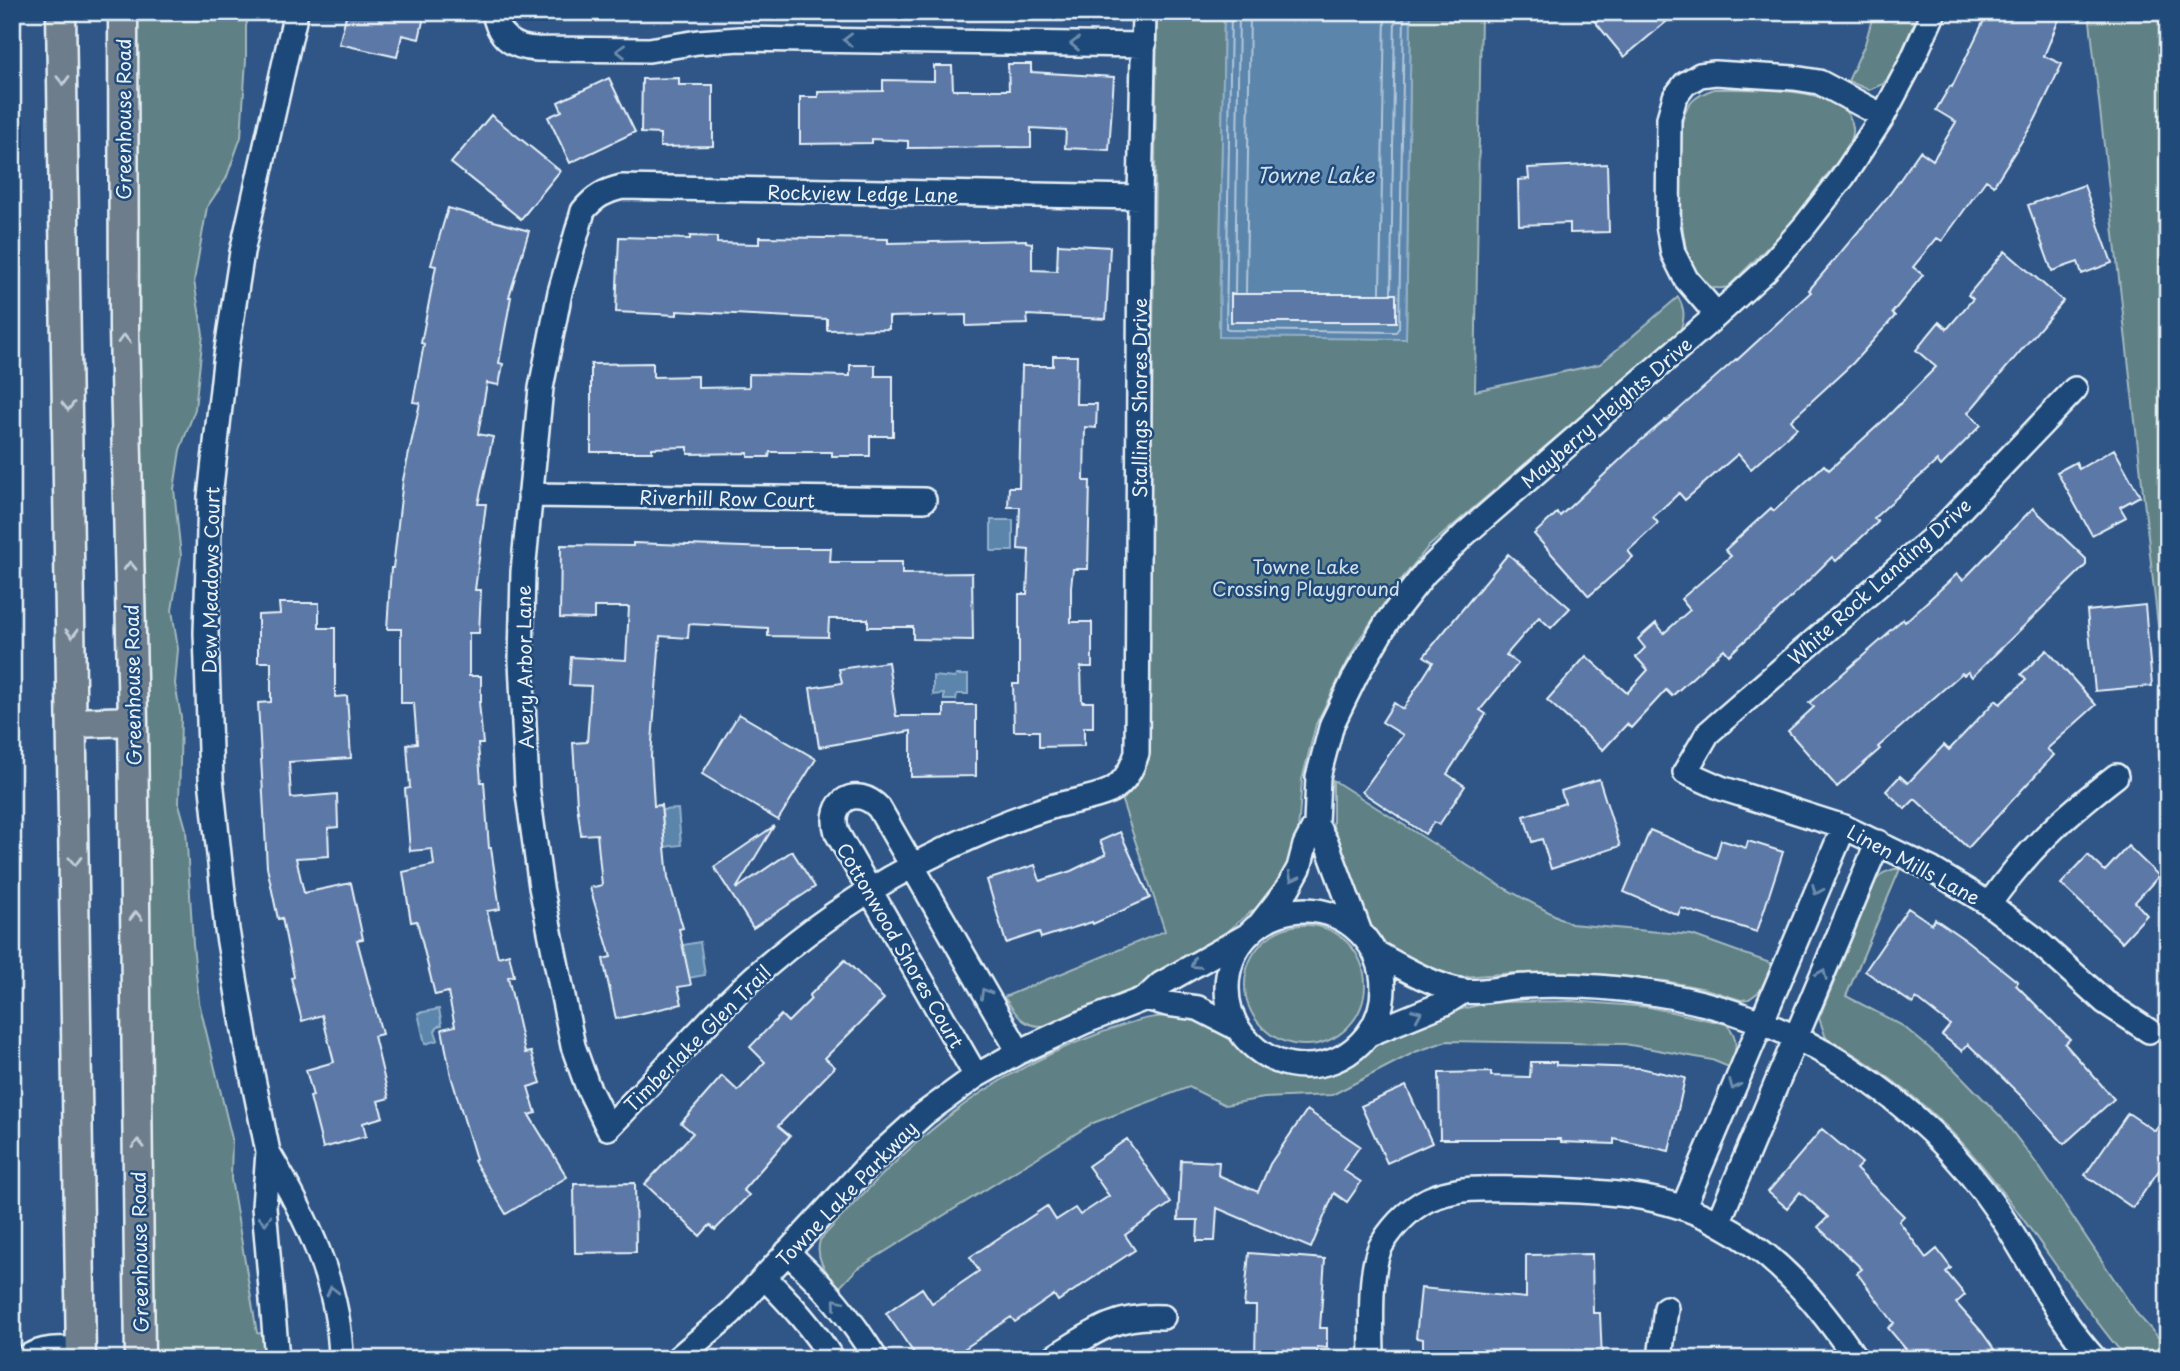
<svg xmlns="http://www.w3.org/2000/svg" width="2180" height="1371" font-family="'Playpen Sans',sans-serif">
	<rect width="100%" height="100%" fill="#2f5687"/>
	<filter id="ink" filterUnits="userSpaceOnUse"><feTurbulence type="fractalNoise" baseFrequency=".0143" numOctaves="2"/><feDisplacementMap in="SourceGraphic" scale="14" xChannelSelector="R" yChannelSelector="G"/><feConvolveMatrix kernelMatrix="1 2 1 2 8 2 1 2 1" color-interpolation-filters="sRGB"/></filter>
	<g filter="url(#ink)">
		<path fill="#5f8084" stroke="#a4b8be" stroke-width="2" d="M 130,12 L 250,12 L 246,26 L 246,60 L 241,137 L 226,179 L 207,207 L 194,281 L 203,334 L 195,409 L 180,450 L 174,489 L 181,556 L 172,610 L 178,649 L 175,684 L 181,717 L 179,804 L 186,829 L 193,944 L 199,1002 L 232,1139 L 231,1179 L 257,1333 L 266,1334 L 267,1359 L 152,1359 Z
			M 1157,12 L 1224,12 L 1219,336 L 1406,338 L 1411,12 L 1481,12 L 1475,391 L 1600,364 L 1678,297 C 1685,309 1685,318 1680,331 L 1428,547 L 1396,586 L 1358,641 L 1316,724 L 1302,780 L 1297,844 L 1293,862 L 1271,898 L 1248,914 L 1202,952 L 1178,967 L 1137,990 L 1043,1026 C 1022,1027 1015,1012 1004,997 L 1165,931 L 1122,801 C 1141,780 1145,769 1148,742 Z
			M 1874,12 L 1919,12 L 1893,71 L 1883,84 L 1869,90 L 1848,81 L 1865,44 Z
			M 2089,12 L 2159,12 L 2168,92 L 2168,714 Z
			M 1714,89 C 1746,90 1849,83 1853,128 C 1854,134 1851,140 1850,145 L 1786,229 L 1728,287 C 1667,303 1682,154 1682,123 C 1686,103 1695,96 1714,89 Z
			M 1333,780 L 1495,883 L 1571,924 L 1692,935 L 1773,964 L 1760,991 L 1749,999 L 1741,1000 L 1706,989 L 1665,981 L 1615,976 L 1513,973 L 1451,978 L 1397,956 L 1381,939 L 1368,921 L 1338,851 L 1333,826 Z
			M 1894,869 L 1900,869 L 1846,996 L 1903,1026 L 1953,1068 L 2001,1117 L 2040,1168 L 2138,1315 L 2168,1348 L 2168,1359 L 2127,1359 C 2073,1296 2032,1225 1979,1162 C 1937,1112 1883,1069 1826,1038 L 1819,1018 L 1876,880 L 1883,873 Z
			M1245 985a60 60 0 1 1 120 0a60 60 0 1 1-120 0Z
			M 1571,1001 L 1649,1007 L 1726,1024 C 1740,1037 1736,1052 1731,1068 L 1712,1060 L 1625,1044 L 1447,1041 L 1415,1052 L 1332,1095 L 1264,1098 L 1225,1105 L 1189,1087 L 1093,1123 L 857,1269 L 839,1288 C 828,1274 814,1260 820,1240 C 906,1146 976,1079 1098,1034 C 1126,1023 1155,1013 1185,1017 C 1239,1024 1252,1081 1317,1074 C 1348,1070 1374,1044 1401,1031 C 1428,1017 1472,1004 1503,1002 C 1525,1001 1549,1002 1571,1001 Z"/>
		<path fill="#5b85ac" stroke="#93b0ca" stroke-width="2" d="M 1224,12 L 1411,12 L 1406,339 L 1219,337 Z
			M 991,520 L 1013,520 L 1013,551 L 991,551 Z
			M 956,675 L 968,675 L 968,694 L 957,694 L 956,700 L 944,700 L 944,694 L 933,695 L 933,676 L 955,678 Z
			M 678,809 L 681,845 L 665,847 L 662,810 Z
			M 700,942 L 705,975 L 688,978 L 683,945 Z
			M 439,1009 L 442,1025 L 438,1026 L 435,1031 L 438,1040 L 425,1044 L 418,1013 Z"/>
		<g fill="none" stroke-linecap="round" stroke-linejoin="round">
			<path stroke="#b0c6da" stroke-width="2" d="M 1231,12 L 1226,328 L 1229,330 L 1396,332 L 1399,328 L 1404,12
				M 1235,292 L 1239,12
				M 1246,292 L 1250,12
				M 1380,292 L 1385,12
				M 1391,292 L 1395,12"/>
		</g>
		<path fill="#5b78a7" stroke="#e8f1f8" stroke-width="2" d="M 347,12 L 425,12 L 419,39 L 402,35 L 397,57 L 339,44 Z
			M 1587,12 L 1678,12 L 1624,57 Z
			M 1988,12 L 2062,12 L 2044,56 L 2062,64 L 2035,120 L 1994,185 L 1986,180 L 1942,241 L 1937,238 L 1913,267 L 1923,275 L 1892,313 L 1895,316 L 1853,363 L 1791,420 L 1797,428 L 1751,469 L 1738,454 L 1685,500 L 1679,493 L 1653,517 L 1658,523 L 1628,551 L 1633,557 L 1589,596 L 1534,534 L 1557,513 L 1560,516 L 1639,442 L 1665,420 L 1666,421 L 1736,359 L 1737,360 L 1811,292 L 1809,290 L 1890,194 L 1920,151 L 1933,160 L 1956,122 L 1936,110 L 1950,86 L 1952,87 Z
			M 1008,64 L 1031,64 L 1031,72 L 1114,77 L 1109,150 L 1065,148 L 1066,130 L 1031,128 L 1031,147 L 908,148 L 908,141 L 872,139 L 872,143 L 800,144 L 800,97 L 818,97 L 818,92 L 883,91 L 883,80 L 934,81 L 934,66 L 952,66 L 953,90 L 1009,90 Z
			M 609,78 L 635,132 L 570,163 L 548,117 L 562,111 L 558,102 Z
			M 679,78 L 679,85 L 713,85 L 713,146 L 660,147 L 660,134 L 641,133 L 642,79 Z
			M 491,115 L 560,171 L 521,219 L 451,163 Z
			M 1607,164 L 1609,232 L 1570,233 L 1570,223 L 1519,225 L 1518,180 L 1529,179 L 1528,168 Z
			M 2084,185 L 2112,263 L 2082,274 L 2078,262 L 2052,271 L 2028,205 Z
			M 448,208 L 529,231 L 509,297 L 511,297 L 499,363 L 503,364 L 499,385 L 487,383 L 478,434 L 493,437 L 478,504 L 486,504 L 475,590 L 481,590 L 479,633 L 469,633 L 469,676 L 481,676 L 481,702 L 479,702 L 483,744 L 478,744 L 481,782 L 484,782 L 489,848 L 491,848 L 500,909 L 487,911 L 498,957 L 509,954 L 514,976 L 508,977 L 525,1053 L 531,1052 L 541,1083 L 528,1087 L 536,1113 L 529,1115 L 567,1177 L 506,1214 L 474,1161 L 476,1159 L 451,1076 L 442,1029 L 455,1026 L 448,992 L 435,995 L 417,921 L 411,922 L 403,872 L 434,865 L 432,849 L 410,851 L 405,789 L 410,788 L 407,744 L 417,743 L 414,703 L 401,703 L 401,629 L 387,629 L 391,568 L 393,568 L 403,480 L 420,403 L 413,402 L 424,344 L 421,343 L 436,266 L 431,265 Z
			M 690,236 L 717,237 L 717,243 L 759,244 L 759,237 L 888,239 L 888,243 L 1026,240 L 1026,242 L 1032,243 L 1032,270 L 1057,271 L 1058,244 L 1110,247 L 1106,319 L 1027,315 L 1028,324 L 966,326 L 966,315 L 889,317 L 889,329 L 827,330 L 827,319 L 677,311 L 677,315 L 616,312 L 619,237 L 690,239 Z
			M 2005,251 L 2063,301 L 1968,413 L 1981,425 L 1941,466 L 1937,461 L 1874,518 L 1878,522 L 1836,561 L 1832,557 L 1771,617 L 1729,655 L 1724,649 L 1672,696 L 1666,690 L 1631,728 L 1627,724 L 1603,750 L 1547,700 L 1586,656 L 1627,693 L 1648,670 L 1636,657 L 1645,648 L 1638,639 L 1656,623 L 1664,633 L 1690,610 L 1681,599 L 1731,556 L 1725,550 L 1771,508 L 1774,511 L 1824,465 L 1829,470 L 1885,419 L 1936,367 L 1916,350 L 1939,322 L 1947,329 L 1973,299 L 1968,295 Z
			M 1231,294 L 1396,294 L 1396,322 L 1231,322 Z
			M 1053,356 L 1077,356 L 1076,404 L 1097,404 L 1096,428 L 1085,427 L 1084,481 L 1090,481 L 1088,569 L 1073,569 L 1071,587 L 1071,622 L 1092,622 L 1092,667 L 1081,667 L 1082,702 L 1093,702 L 1093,727 L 1084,727 L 1084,746 L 1039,747 L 1039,731 L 1014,731 L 1013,684 L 1019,684 L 1019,594 L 1027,594 L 1029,550 L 1018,549 L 1020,507 L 1008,507 L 1009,487 L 1019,487 L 1022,366 L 1053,366 Z
			M 653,363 L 653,377 L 698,376 L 698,388 L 749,387 L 749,374 L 850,376 L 850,365 L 875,365 L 875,376 L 893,376 L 893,436 L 870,436 L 870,456 L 832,456 L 832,452 L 770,452 L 769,457 L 748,457 L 748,453 L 688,454 L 688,447 L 652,448 L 652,452 L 591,452 L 591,364 Z
			M 2114,449 L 2140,496 L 2120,507 L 2126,517 L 2092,535 L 2057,472 L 2076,462 L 2079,469 Z
			M 2033,508 L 2086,559 L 2086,565 L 1972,677 L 1968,672 L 1964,675 L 1962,673 L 1878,747 L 1880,749 L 1837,787 L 1788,731 L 1814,707 L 1809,703 L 1888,634 L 1887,633 L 1903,619 L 1905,622 L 1957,574 L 1963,580 Z
			M 633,543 L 770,548 L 831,548 L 830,562 L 902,562 L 902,574 L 972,573 L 973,640 L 913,639 L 913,627 L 868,627 L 868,619 L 829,619 L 828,637 L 768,636 L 768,628 L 689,624 L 688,638 L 660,636 L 651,756 L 654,806 L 661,805 L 668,878 L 683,928 L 679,929 L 691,985 L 678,987 L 682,1004 L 616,1019 L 603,959 L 611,957 L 590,888 L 602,885 L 597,834 L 581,835 L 577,804 L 573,743 L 587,742 L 591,686 L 569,685 L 571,657 L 626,660 L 629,607 L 594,607 L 594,619 L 560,618 L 561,545 L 633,546 Z
			M 1508,554 L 1570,608 L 1551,628 L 1539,617 L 1506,655 L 1518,664 L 1480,710 L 1486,714 L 1447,774 L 1465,786 L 1439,825 L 1434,822 L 1425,834 L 1362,792 L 1403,735 L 1382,722 L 1394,703 L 1403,709 L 1433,662 L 1424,656 Z
			M 279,603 L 319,603 L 319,628 L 335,628 L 335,697 L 347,696 L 351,758 L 289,762 L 291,798 L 337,794 L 338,827 L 328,828 L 329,856 L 296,858 L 304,893 L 351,883 L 363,939 L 357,940 L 382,1034 L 374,1036 L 389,1098 L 378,1101 L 383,1117 L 363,1123 L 366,1136 L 323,1148 L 310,1097 L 313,1096 L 306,1070 L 334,1062 L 322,1015 L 302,1021 L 291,978 L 294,977 L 282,918 L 278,919 L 267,867 L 258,703 L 271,702 L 271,662 L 258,662 L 258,615 L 280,614 Z
			M 2145,605 L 2152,686 L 2095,691 L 2087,611 Z
			M 2047,650 L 2096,705 L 2047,749 L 2054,755 L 1968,848 L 1915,799 L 1905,809 L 1886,791 L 1900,776 L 1908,783 L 1944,745 L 1949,750 L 1996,700 L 2000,704 L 2026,680 L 2021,674 Z
			M 888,662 L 896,716 L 944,716 L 944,705 L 976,705 L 976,776 L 911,777 L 911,731 L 819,747 L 810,688 L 842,683 L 839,669 Z
			M 739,714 L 816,759 L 778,820 L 702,774 Z
			M 1599,779 L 1620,846 L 1551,869 L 1542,839 L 1532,842 L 1524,816 L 1565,803 L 1561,791 Z
			M 774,826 L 736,889 L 792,851 L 815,887 L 753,928 L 714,867 Z
			M 1650,830 L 1716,858 L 1721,840 L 1746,848 L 1748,841 L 1783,852 L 1757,932 L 1681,908 L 1678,915 L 1624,892 Z
			M 1120,832 L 1150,898 L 1093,924 L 1092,922 L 1041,938 L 1039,932 L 1006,943 L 987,880 L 1035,865 L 1040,881 L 1071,871 L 1106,854 L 1100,841 Z
			M 2128,846 L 2159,876 L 2135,902 L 2147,915 L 2122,942 L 2061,884 L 2088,855 L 2105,871 Z
			M 1908,908 L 1932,924 L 1935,919 L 1967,941 L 2018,982 L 2016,985 L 2070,1039 L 2065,1044 L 2114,1099 L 2064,1144 L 2021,1096 L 1968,1044 L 1962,1051 L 1942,1035 L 1950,1025 L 1916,998 L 1913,1004 L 1865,971 Z
			M 845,960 L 884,999 L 825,1058 L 835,1067 L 778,1126 L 790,1136 L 743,1190 L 749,1195 L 715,1230 L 710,1225 L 700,1236 L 645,1184 L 693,1133 L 681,1123 L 722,1076 L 738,1091 L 765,1062 L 750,1047 L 781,1015 L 788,1022 L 811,999 L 809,996 Z
			M 1531,1062 L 1556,1062 L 1556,1065 L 1640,1068 L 1685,1078 L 1669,1151 L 1614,1139 L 1614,1144 L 1561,1142 L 1561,1139 L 1440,1139 L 1439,1073 L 1491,1072 L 1491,1076 L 1530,1077 Z
			M 1406,1086 L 1432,1143 L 1387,1163 L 1361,1106 Z
			M 1307,1110 L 1360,1146 L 1343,1170 L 1361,1182 L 1347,1202 L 1334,1193 L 1311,1248 L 1217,1208 L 1215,1241 L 1197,1241 L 1198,1220 L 1178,1220 L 1181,1160 L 1219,1162 L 1218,1175 L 1258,1192 L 1270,1164 Z
			M 2128,1113 L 2155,1131 L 2168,1113 L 2168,1157 L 2133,1208 L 2085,1175 Z
			M 1822,1129 L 1862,1163 L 1856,1169 L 1904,1216 L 1899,1221 L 1926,1258 L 1937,1249 L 1951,1268 L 1946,1272 L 1965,1295 L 1956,1303 L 1981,1331 L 2001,1359 L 1914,1359 L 1888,1328 L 1894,1323 L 1857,1273 L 1862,1269 L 1818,1227 L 1828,1217 L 1800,1192 L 1787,1208 L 1768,1192 Z
			M 1127,1139 L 1171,1203 L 1125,1235 L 1135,1250 L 1058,1301 L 1054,1295 L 1015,1322 L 1011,1317 L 964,1349 L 971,1359 L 918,1359 L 886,1313 L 922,1288 L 932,1303 L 979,1271 L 970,1257 L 1047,1206 L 1056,1220 L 1075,1208 L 1080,1215 L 1109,1196 L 1088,1166 Z
			M 635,1183 L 636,1252 L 575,1253 L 574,1184 Z
			M 1249,1253 L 1325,1259 L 1320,1328 L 1327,1328 L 1327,1348 L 1317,1347 L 1317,1359 L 1255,1359 L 1256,1306 L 1244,1306 Z
			M 1592,1254 L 1593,1313 L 1600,1313 L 1602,1359 L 1423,1359 L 1423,1339 L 1416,1338 L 1421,1288 L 1526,1298 L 1526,1255 Z"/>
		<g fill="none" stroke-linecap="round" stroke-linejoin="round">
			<g stroke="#e8f1f8" stroke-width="28">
				<path id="minor" d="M 494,12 C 498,37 513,48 537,49 L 649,50 L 698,42 L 740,39 L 1144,45
					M 1140,197 L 622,187 C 605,191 594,197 583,211 L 560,292 L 541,388 L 523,572 L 521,661 L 527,787 L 541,887 L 573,1046 L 587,1085 L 608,1128 C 649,1086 688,1042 729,1001 C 791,939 871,884 950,847 C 984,831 1018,817 1054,806 C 1072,801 1093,799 1110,791 C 1125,783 1132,769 1137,753 L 1140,197 L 1144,12
					M 1717,315 L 1686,279 L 1673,253 L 1668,225 L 1669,118 L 1675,97 L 1685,84 L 1700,75 L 1715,73 L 1794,78 L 1819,82 L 1883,116
					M 2075,389 L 1934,537 L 1708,733 L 1685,772 L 1721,788 L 1844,827 L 1931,869 L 1989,904 L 2035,939 L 2105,1002 L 2149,1031
					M 530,495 L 924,500
					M 1316,824 L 1327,844 L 1359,930
					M 1989,904 C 2028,849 2063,817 2116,776
					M1227 988a78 78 0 1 1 156 0a78 78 0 1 1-156 0Z
					M 1260,924 L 1288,888 L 1299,868 L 1305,845 L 1316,824 L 1318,777 L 1332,724 L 1356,675 L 1387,622 L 1425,573 L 1465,534 L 1717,315 L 1765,271 L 1804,227 L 1843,177 L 1883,116 L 1911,63 L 1934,12
					M 1376,953 C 1402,967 1433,986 1463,991 C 1480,994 1507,986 1526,986 C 1567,984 1611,987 1652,993 C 1792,1014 1920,1096 1999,1213 C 2031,1261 2056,1317 2095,1359
					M 1146,998 L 1167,1004 L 1198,1008 L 1237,1028
					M 1369,1034 L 1445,1003 L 1464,991
					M 976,1076 L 837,833 C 827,801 856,784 879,808 L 1019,1052
					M 268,1152 C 305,1215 340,1284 341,1359
					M 1683,1208 L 1844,827
					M 1718,1223 L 1878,842
					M 787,1252 C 825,1287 849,1315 876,1359
					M 764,1277 C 790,1303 813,1328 832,1359
					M 24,1359 C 42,1347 60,1348 81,1350
					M 277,1359 L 264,1207 L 268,1152 L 247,1049 L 227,930 L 211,779 L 206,633 L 210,497 L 225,362 L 242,252 L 296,12
					M 677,1359 L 731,1313 L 871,1162 L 924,1114 L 976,1076 L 1019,1052 L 1084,1022 L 1146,998 L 1161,984 L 1248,935
					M 1051,1359 C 1091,1334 1114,1314 1163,1317
					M 1372,1359 C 1372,1330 1368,1267 1382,1244 C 1394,1224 1415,1203 1437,1196 C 1464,1186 1493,1189 1521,1189 C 1588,1191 1657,1190 1718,1223 C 1777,1254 1819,1304 1856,1359
					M 1660,1359 L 1666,1308"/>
			</g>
			<g stroke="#e8f1f8" stroke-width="33">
				<path id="major" d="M 61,12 L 81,1359
					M 123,12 L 124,329 L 133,721 L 140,1359
					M 73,723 L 133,721"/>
			</g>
			<use href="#minor" stroke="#1f4a7a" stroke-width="23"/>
			<use href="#major" stroke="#6d7d8c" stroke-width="28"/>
		</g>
		<defs><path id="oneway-chevron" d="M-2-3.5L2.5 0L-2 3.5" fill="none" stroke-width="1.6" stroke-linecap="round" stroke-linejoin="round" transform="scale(1.75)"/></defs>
		<g stroke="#6f8dac">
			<use href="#oneway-chevron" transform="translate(848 40) rotate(-179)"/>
			<use href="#oneway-chevron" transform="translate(1075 44) rotate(-179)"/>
			<use href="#oneway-chevron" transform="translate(621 51) rotate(-179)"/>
			<use href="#oneway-chevron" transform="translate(1293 877) rotate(117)"/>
			<use href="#oneway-chevron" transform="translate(1817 890) rotate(113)"/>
			<use href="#oneway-chevron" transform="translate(1195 964) rotate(148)"/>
			<use href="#oneway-chevron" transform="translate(1822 974) rotate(-67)"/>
			<use href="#oneway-chevron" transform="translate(985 993) rotate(-120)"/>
			<use href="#oneway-chevron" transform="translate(1417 1014) rotate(-24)"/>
			<use href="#oneway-chevron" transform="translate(1734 1085) rotate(113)"/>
			<use href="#oneway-chevron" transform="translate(265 1220) rotate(85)"/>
			<use href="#oneway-chevron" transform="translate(332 1291) rotate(-104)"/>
			<use href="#oneway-chevron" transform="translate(837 1303) rotate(-130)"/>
		</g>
		<g stroke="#c3ced8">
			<use href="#oneway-chevron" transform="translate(63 80) rotate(89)"/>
			<use href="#oneway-chevron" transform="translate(124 339) rotate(-91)"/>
			<use href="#oneway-chevron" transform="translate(68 406) rotate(89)"/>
			<use href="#oneway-chevron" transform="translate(130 566) rotate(-91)"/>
			<use href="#oneway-chevron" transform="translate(72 633) rotate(89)"/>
			<use href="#oneway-chevron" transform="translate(75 861) rotate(89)"/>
			<use href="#oneway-chevron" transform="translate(136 916) rotate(-91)"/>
			<use href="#oneway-chevron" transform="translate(138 1144) rotate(-91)"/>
		</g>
	</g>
	<g text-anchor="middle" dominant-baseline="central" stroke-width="5" stroke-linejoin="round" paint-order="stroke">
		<g font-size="19" fill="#e8f1f8" stroke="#1f4a7a">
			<text transform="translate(123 119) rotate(-90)">Greenhouse Road</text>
			<text transform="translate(863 193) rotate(1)">Rockview Ledge Lane</text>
			<text transform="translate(1139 398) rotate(-90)">Stallings Shores Drive</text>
			<text transform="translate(1606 412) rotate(-41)">Mayberry Heights Drive</text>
			<text transform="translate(727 498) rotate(1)">Riverhill Row Court</text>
			<text transform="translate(210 580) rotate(-89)">Dew Meadows Court</text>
			<text transform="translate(1879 581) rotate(-42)">White Rock Landing Drive</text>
			<text transform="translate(524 667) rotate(-91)">Avery Arbor Lane</text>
			<text transform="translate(132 685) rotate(-91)">Greenhouse Road</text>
			<text transform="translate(1914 864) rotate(28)">Linen Mills Lane</text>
			<text transform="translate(901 945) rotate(60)">Cottonwood Shores Court</text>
			<text transform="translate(697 1038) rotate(-45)">Timberlake Glen Trail</text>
			<text transform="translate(846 1193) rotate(-46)">Towne Lake Parkway</text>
			<text transform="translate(139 1252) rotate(-91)">Greenhouse Road</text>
		</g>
		<g font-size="19" fill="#d3e0e7" stroke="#1f4a7a">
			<text x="1306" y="566">Towne Lake<tspan x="1306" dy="22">Crossing Playground</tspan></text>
		</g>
		<g font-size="21" font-style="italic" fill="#d3e1ed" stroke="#1f4a7a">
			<text x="1315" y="174">Towne Lake</text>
		</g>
	</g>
	<rect width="2180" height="1371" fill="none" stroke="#1f4a7a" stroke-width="42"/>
	<rect x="21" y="21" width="2138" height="1329" fill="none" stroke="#e8f1f8" stroke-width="2.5" filter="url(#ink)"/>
</svg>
